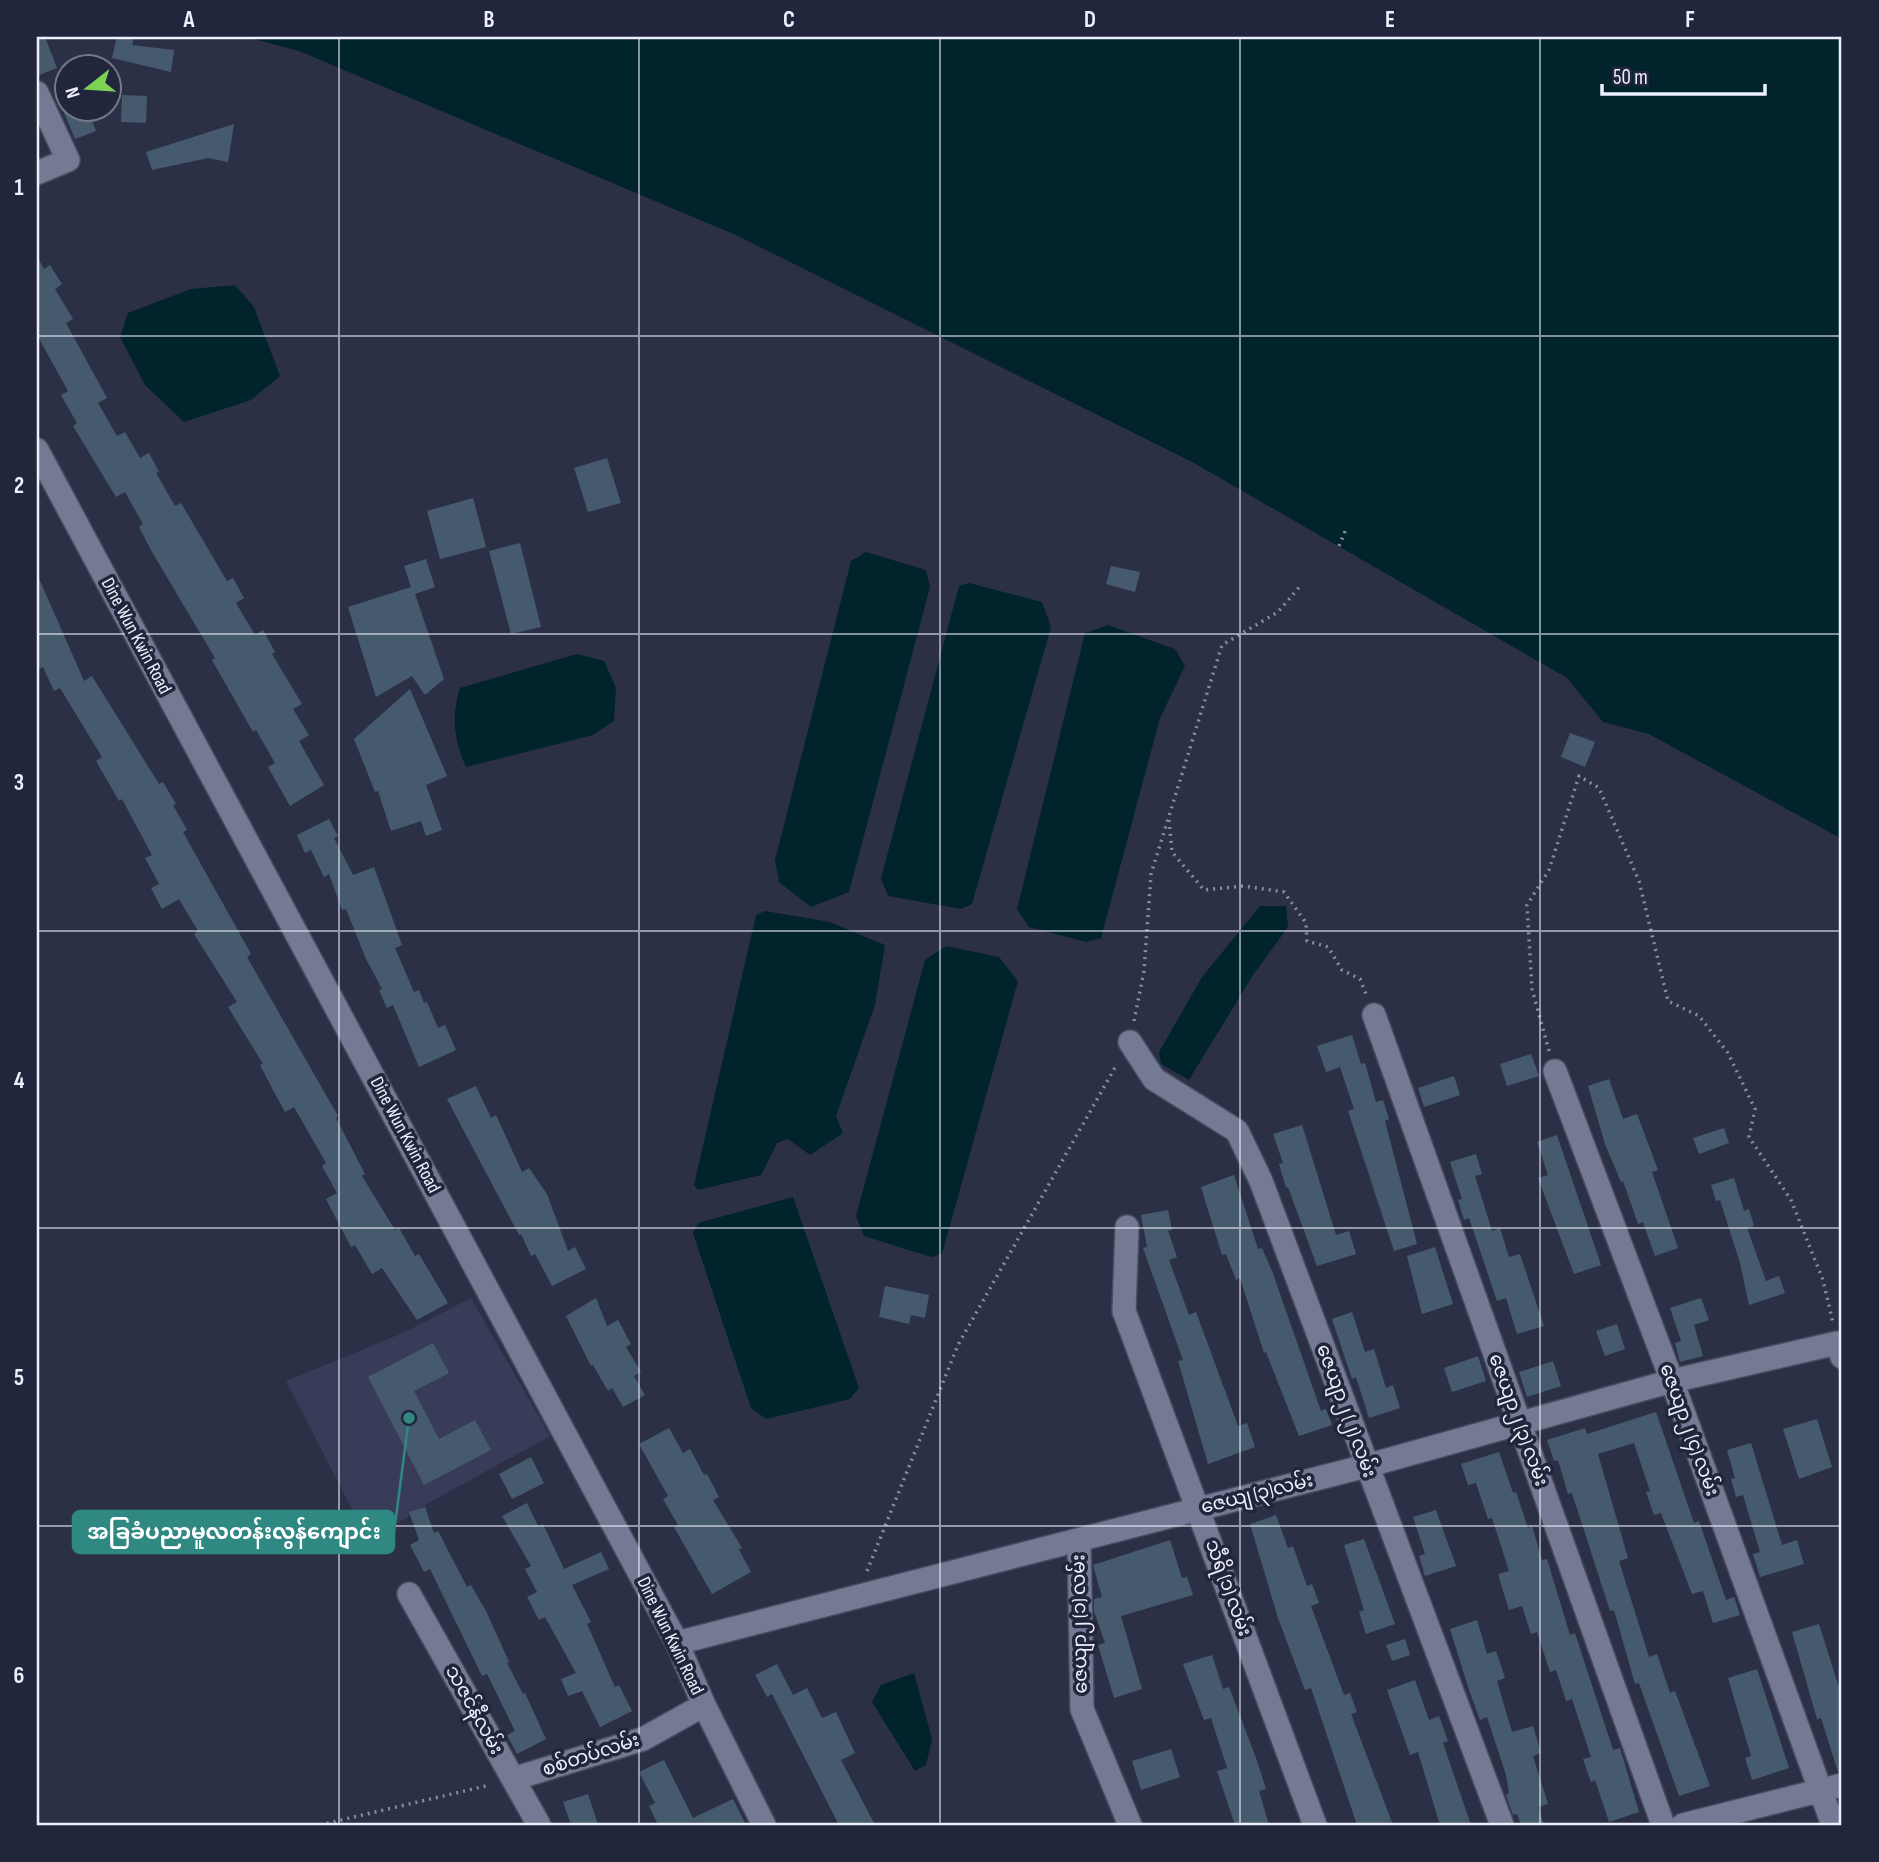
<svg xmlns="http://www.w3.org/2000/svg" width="1879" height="1862" font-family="'Sofia Sans Condensed','Noto Sans Myanmar',sans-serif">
	<rect width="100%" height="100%" fill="#2c3047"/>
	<path fill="#383c58" d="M 471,1298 L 550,1436 L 427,1504 L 369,1542 L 286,1381 L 403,1333 Z"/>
	<path fill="#00232c" d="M 246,37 L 1842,37 L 1842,839 L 1649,734 L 1603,722 L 1567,678 L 1194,463 L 738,236 L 299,51 Z
		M 235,285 L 254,307 L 280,376 L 251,400 L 184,422 L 145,385 L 120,337 L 128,313 L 191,289 Z
		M 866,552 L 926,570 L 930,587 L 849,892 L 811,907 L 779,882 L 775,860 L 851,561 Z
		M 969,583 L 1042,602 L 1051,627 L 972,904 L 961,909 L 888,896 L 881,878 L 959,586 Z
		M 1108,625 L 1175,649 L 1185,666 L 1160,718 L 1101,938 L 1086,942 L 1029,927 L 1017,909 L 1085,633 Z
		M 577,654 L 604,661 L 616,688 L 614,721 L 593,735 L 466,767 C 454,740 451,716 460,688 Z
		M 1260,906 L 1286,906 L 1288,927 L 1253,975 L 1189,1080 L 1161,1064 L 1159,1052 L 1202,977 Z
		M 765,911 L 830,922 L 885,945 L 875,1005 L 836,1116 L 843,1133 L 810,1155 L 788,1139 L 777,1143 L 761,1175 L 698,1190 L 694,1185 L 756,915 Z
		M 946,946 L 999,957 L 1018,981 L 942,1254 L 931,1257 L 864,1236 L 856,1216 L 925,960 Z
		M 793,1197 L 859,1388 L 850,1399 L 766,1419 L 751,1408 L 693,1233 L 698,1223 Z
		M 914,1673 L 932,1739 L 926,1765 L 915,1771 L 872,1702 L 881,1685 Z"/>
	<path fill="#465a6e" d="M 37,37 L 45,37 L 57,68 L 37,76 Z
		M 117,37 L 134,37 L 132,45 L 174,50 L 171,72 L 112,58 Z
		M 122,95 L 147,96 L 146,123 L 121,122 Z
		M 62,108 L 87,108 L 96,131 L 75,139 Z
		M 234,124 L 228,162 L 208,158 L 152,170 L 146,152 Z
		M 37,256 L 44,269 L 50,265 L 62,284 L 55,289 L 73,319 L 66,323 L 107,398 L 98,403 L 117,436 L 125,432 L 140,458 L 149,453 L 159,472 L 156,473 L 175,506 L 181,503 L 227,581 L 233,578 L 244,598 L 236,603 L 255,635 L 263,630 L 275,652 L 272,654 L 302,704 L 293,709 L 309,735 L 299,741 L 324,785 L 290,806 L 268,767 L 275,763 L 256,730 L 253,732 L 212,660 L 215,658 L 152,552 L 139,527 L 143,524 L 125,492 L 116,497 L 73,426 L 77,423 L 61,395 L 68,391 L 37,335 Z
		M 607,458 L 621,503 L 588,512 L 574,468 Z
		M 473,498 L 486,547 L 440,559 L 427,511 Z
		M 520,543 L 541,627 L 511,634 L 489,551 Z
		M 426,559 L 435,587 L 415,594 L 444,679 L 425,695 L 412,676 L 376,697 L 348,607 L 411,587 L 404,566 Z
		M 1111,566 L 1140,572 L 1135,592 L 1106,584 Z
		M 37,574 L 84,681 L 92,676 L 159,784 L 163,782 L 176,804 L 173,805 L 187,830 L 183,832 L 251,954 L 247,957 L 338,1116 L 336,1118 L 365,1174 L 362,1176 L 395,1230 L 399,1228 L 415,1256 L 419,1254 L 448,1303 L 417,1320 L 382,1268 L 372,1274 L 355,1245 L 351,1247 L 326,1199 L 337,1193 L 322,1166 L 326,1163 L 294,1107 L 285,1112 L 273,1090 L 260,1065 L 263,1064 L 228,1007 L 237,1002 L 194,934 L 198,931 L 179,899 L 162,909 L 151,888 L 159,884 L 145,858 L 152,855 L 122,799 L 119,801 L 96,761 L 102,757 L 60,688 L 54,691 L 43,667 L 37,670 Z
		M 410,689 L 447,776 L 426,785 L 442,830 L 426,836 L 421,821 L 391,831 L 378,791 L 375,792 L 354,739 Z
		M 1570,733 L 1595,742 L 1585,767 L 1561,757 Z
		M 329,819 L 338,836 L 334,838 L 353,875 L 374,867 L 402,945 L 395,948 L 414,992 L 419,990 L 424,1003 L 427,1002 L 438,1028 L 445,1025 L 456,1050 L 419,1067 L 393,1005 L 387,1008 L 379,990 L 382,989 L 366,959 L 346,909 L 342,910 L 329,874 L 324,877 L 311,850 L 305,853 L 297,835 Z
		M 1352,1035 L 1361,1064 L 1365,1063 L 1376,1102 L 1383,1100 L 1389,1119 L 1385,1121 L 1417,1244 L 1394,1251 L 1348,1111 L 1354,1109 L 1340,1067 L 1326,1072 L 1317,1046 Z
		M 1531,1054 L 1539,1076 L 1507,1086 L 1500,1064 Z
		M 1454,1076 L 1460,1095 L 1424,1107 L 1418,1088 Z
		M 1609,1079 L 1623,1119 L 1637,1114 L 1658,1170 L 1652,1172 L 1678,1248 L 1655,1256 L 1643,1222 L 1638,1224 L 1623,1181 L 1621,1182 L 1605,1144 L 1588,1086 Z
		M 476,1086 L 491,1118 L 496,1115 L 522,1172 L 529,1168 L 547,1194 L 568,1251 L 575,1247 L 586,1269 L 552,1286 L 535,1254 L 531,1256 L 521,1234 L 519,1235 L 447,1099 Z
		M 1302,1125 L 1336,1235 L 1349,1231 L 1356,1254 L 1317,1266 L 1288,1187 L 1286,1188 L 1279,1164 L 1283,1163 L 1273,1134 Z
		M 1724,1128 L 1729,1143 L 1699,1154 L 1693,1138 Z
		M 1557,1135 L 1601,1265 L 1574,1274 L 1538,1178 L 1548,1175 L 1537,1142 Z
		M 1476,1154 L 1482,1174 L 1475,1176 L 1492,1231 L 1500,1228 L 1509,1257 L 1520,1254 L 1544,1326 L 1517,1334 L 1506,1298 L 1497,1301 L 1469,1218 L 1464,1220 L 1458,1200 L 1462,1199 L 1450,1162 Z
		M 1234,1175 L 1258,1249 L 1262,1248 L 1272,1271 L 1321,1411 L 1326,1409 L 1332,1425 L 1299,1436 L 1266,1352 L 1264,1353 L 1240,1278 L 1236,1280 L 1226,1254 L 1222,1255 L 1201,1187 Z
		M 1734,1178 L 1744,1211 L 1749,1209 L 1754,1226 L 1747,1228 L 1766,1281 L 1779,1276 L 1785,1293 L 1749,1305 L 1740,1263 L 1720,1200 L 1716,1201 L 1711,1185 Z
		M 1168,1210 L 1172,1230 L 1168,1231 L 1177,1257 L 1169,1260 L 1189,1315 L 1196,1312 L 1238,1426 L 1247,1423 L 1255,1447 L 1208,1464 L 1178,1361 L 1183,1360 L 1143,1248 L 1147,1247 L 1141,1215 Z
		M 1435,1247 L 1453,1304 L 1422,1314 L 1407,1256 Z
		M 885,1286 L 929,1295 L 925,1318 L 911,1315 L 909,1324 L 879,1317 Z
		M 596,1298 L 607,1326 L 618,1320 L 631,1344 L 626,1347 L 641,1372 L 634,1376 L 645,1395 L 623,1407 L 612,1388 L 608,1391 L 593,1365 L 591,1366 L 566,1316 Z
		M 1701,1298 L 1709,1320 L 1694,1325 L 1703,1356 L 1680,1362 L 1675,1343 L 1681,1341 L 1670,1308 Z
		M 1352,1312 L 1365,1352 L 1374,1349 L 1386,1388 L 1393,1385 L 1400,1408 L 1369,1418 L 1356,1377 L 1352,1379 L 1332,1319 Z
		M 1617,1324 L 1625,1349 L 1605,1356 L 1596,1331 Z
		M 433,1343 L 449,1373 L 414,1391 L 439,1439 L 475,1420 L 491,1450 L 424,1485 L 368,1377 Z
		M 1478,1356 L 1486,1381 L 1452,1392 L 1444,1368 Z
		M 1553,1361 L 1561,1386 L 1527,1397 L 1519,1372 Z
		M 1656,1412 L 1694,1523 L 1699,1521 L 1726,1600 L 1734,1597 L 1740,1615 L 1713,1623 L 1703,1591 L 1692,1594 L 1661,1513 L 1654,1515 L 1646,1492 L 1650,1491 L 1634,1443 L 1598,1454 L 1628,1558 L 1619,1561 L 1649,1657 L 1657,1654 L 1670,1693 L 1675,1691 L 1710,1786 L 1679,1796 L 1639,1683 L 1635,1684 L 1614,1610 L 1610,1611 L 1572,1493 L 1568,1494 L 1558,1460 L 1554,1461 L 1547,1440 L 1585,1428 L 1587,1434 Z
		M 1817,1419 L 1832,1467 L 1799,1479 L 1783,1429 Z
		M 669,1428 L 683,1453 L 690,1449 L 704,1475 L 707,1474 L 719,1497 L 713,1500 L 742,1548 L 739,1550 L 751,1572 L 712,1594 L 674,1527 L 678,1525 L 663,1499 L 668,1496 L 639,1444 Z
		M 1751,1443 L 1782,1545 L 1797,1540 L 1804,1564 L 1760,1577 L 1753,1554 L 1760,1552 L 1743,1495 L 1736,1497 L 1731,1479 L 1735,1478 L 1727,1450 Z
		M 1499,1452 L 1513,1493 L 1516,1492 L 1528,1528 L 1532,1526 L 1542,1560 L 1547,1559 L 1570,1635 L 1575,1633 L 1613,1750 L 1620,1748 L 1639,1812 L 1609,1822 L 1595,1780 L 1591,1782 L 1583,1759 L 1591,1757 L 1572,1699 L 1566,1701 L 1556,1670 L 1550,1672 L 1537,1632 L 1531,1634 L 1522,1606 L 1509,1610 L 1498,1574 L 1509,1571 L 1492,1518 L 1488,1519 L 1476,1483 L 1468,1485 L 1461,1464 Z
		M 531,1457 L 544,1483 L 512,1499 L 499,1474 Z
		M 527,1503 L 538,1526 L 543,1524 L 564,1569 L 601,1552 L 609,1569 L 572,1585 L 591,1622 L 587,1624 L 615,1687 L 619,1685 L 632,1711 L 600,1727 L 582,1691 L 568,1696 L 561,1679 L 576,1673 L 545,1617 L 539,1620 L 527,1597 L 537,1592 L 525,1569 L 531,1566 L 502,1516 Z
		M 425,1507 L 434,1533 L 438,1531 L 467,1587 L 471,1585 L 487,1613 L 509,1662 L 507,1663 L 523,1694 L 525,1693 L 546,1739 L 517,1754 L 507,1735 L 515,1731 L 487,1674 L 482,1676 L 430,1569 L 424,1572 L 410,1545 L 419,1540 L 409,1512 Z
		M 1436,1510 L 1456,1566 L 1425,1576 L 1419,1556 L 1425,1554 L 1413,1517 Z
		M 1276,1515 L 1288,1548 L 1293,1546 L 1307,1586 L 1312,1584 L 1319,1603 L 1311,1606 L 1344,1695 L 1350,1693 L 1357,1712 L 1351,1714 L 1393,1825 L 1357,1825 L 1311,1688 L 1305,1690 L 1278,1618 L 1250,1524 Z
		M 1364,1539 L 1395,1624 L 1366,1634 L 1359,1612 L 1364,1610 L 1344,1545 Z
		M 1170,1540 L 1182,1578 L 1187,1577 L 1193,1595 L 1121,1616 L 1142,1689 L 1114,1698 L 1098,1645 L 1105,1643 L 1094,1611 L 1094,1599 L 1102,1597 L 1093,1565 Z
		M 1477,1620 L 1487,1654 L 1496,1651 L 1505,1678 L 1497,1681 L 1512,1732 L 1533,1726 L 1541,1753 L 1533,1756 L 1548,1804 L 1538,1807 L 1544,1825 L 1521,1825 L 1517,1814 L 1513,1815 L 1506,1795 L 1509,1793 L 1506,1775 L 1487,1717 L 1480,1720 L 1469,1690 L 1450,1629 Z
		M 1819,1624 L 1842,1697 L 1842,1771 L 1838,1772 L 1821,1718 L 1817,1719 L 1792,1632 Z
		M 1405,1639 L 1410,1655 L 1392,1661 L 1386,1645 Z
		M 1212,1655 L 1223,1689 L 1229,1687 L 1256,1758 L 1266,1789 L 1259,1791 L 1269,1825 L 1235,1825 L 1217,1771 L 1227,1768 L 1211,1718 L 1204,1720 L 1183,1664 Z
		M 777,1664 L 793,1695 L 807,1688 L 822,1718 L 836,1712 L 855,1753 L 841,1760 L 875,1825 L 839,1825 L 772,1694 L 767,1697 L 755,1675 Z
		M 1757,1669 L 1789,1768 L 1752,1780 L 1745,1758 L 1751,1756 L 1728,1678 Z
		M 1415,1680 L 1429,1720 L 1439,1716 L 1448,1741 L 1443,1743 L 1471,1825 L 1440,1825 L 1418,1752 L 1410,1755 L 1387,1690 Z
		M 1171,1749 L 1180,1777 L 1141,1790 L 1132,1761 Z
		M 664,1760 L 693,1818 L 733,1799 L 746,1825 L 658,1825 L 649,1806 L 655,1803 L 639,1772 Z
		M 588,1794 L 598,1825 L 571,1825 L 563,1802 Z"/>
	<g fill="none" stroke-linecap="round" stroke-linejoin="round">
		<g stroke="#484c5e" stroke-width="26">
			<path id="minor" d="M 37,93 L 68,160 L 37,173
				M 37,450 L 677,1643 L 704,1705 L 764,1825
				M 1374,1015 L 1663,1825
				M 1130,1042 L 1154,1079 L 1237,1131 L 1261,1181 L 1502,1825
				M 1555,1071 L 1672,1381 L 1833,1825
				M 1127,1227 L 1124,1311 L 1315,1825
				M 1079,1540 L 1082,1709 L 1130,1825
				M 409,1594 L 539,1825
				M 677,1643 L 1366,1466 L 1672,1381 L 1837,1343 L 1842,1357
				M 513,1779 L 643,1739 L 704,1705
				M 1683,1825 L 1842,1785"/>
		</g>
		<path stroke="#8a8d9f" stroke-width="3.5" stroke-dasharray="2 5" stroke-linecap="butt" d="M 1339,546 L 1346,529
			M 1169,820 L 1172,852 L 1204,890 L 1243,886 L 1284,892 L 1306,923 L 1307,941 L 1328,947 L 1342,970 L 1360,979 L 1366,994
			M 1134,1021 L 1144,971 L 1151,874 L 1222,645 L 1278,612 L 1302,584
			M 1549,1051 L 1532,989 L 1527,905 L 1549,870 L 1579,776 L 1599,788 L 1639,881 L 1668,1001 L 1699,1016 L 1728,1053 L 1755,1109 L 1749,1137 L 1791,1200 L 1823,1280 L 1833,1323
			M 867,1571 L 958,1345 L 1117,1064
			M 320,1825 L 490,1785"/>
		<use href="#minor" stroke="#757a94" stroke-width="23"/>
	</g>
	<path fill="none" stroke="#eef1fd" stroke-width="2" stroke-opacity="0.55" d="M 339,37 L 339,1825M 639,37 L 639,1825M 940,37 L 940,1825M 1240,37 L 1240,1825M 1540,37 L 1540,1825M 37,336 L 1842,336M 37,634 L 1842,634M 37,931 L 1842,931M 37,1228 L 1842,1228M 37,1526 L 1842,1526"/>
	<g text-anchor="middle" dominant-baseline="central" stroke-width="7" stroke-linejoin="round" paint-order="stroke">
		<g font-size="19" fill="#eef1fd" stroke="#22263c">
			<text transform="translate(136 636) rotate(62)">Dine Wun Kwin Road</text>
			<text transform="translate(405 1135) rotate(62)">Dine Wun Kwin Road</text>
			<text transform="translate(1346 1411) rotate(70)">ဇေယျာ၂ (၂) လမ်း</text>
			<text transform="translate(1518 1420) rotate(70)">ဇေယျာ၂ (၃) လမ်း</text>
			<text transform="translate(1689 1430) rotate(70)">ဇေယျာ၂ (၄) လမ်း</text>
			<text transform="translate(1257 1494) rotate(-14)">ဇေယျ (၃)လမ်း</text>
			<text transform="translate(1228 1588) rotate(70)">သီရိ (၁) လမ်း</text>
			<text transform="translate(1080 1624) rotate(-91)">ဇေယျာ၂ (၁) လမ်း</text>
			<text transform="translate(670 1636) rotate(64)">Dine Wun Kwin Road</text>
			<text transform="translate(474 1710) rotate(61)">သဇင်နီလမ်း</text>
			<text transform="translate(591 1755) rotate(-18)">စစ်တပ်လမ်း</text>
		</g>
	</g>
	<path fill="none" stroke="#308883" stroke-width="2.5" d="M409 1418L394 1532"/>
	<circle fill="#308883" stroke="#22263c" stroke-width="2.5" cx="409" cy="1418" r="7"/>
	<rect fill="#308883" stroke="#308883" stroke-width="2.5" x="73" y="1511" width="321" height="42" rx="7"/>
	<g font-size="21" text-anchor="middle" font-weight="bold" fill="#fff">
		<text x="234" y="1539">အခြခံပညာမူလတန်းလွန်ကျောင်း</text>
	</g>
	<rect width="1879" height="1862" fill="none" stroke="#22263c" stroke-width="77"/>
	<g transform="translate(88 88) rotate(253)"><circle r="33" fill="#22263c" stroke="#747789" stroke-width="2"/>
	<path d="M0-5L12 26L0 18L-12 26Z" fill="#7dd154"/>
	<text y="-10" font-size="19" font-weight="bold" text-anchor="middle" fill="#eef1fd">N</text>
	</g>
	<path d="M1602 84v10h163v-10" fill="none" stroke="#eef1fd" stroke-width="3.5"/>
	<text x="1613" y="84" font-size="21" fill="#eef1fd" stroke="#22263c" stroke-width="5" paint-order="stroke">50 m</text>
	<rect x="38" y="38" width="1802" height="1786" fill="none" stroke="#eef1fd" stroke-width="2.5"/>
	<g font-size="23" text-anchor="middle" font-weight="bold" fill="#eef1fd">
		<text x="189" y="27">A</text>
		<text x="489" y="27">B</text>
		<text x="789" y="27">C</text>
		<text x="1090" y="27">D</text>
		<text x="1390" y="27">E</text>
		<text x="1690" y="27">F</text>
		<text x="19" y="195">1</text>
		<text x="19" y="493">2</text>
		<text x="19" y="790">3</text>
		<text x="19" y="1088">4</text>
		<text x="19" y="1385">5</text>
		<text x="19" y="1683">6</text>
	</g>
</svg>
